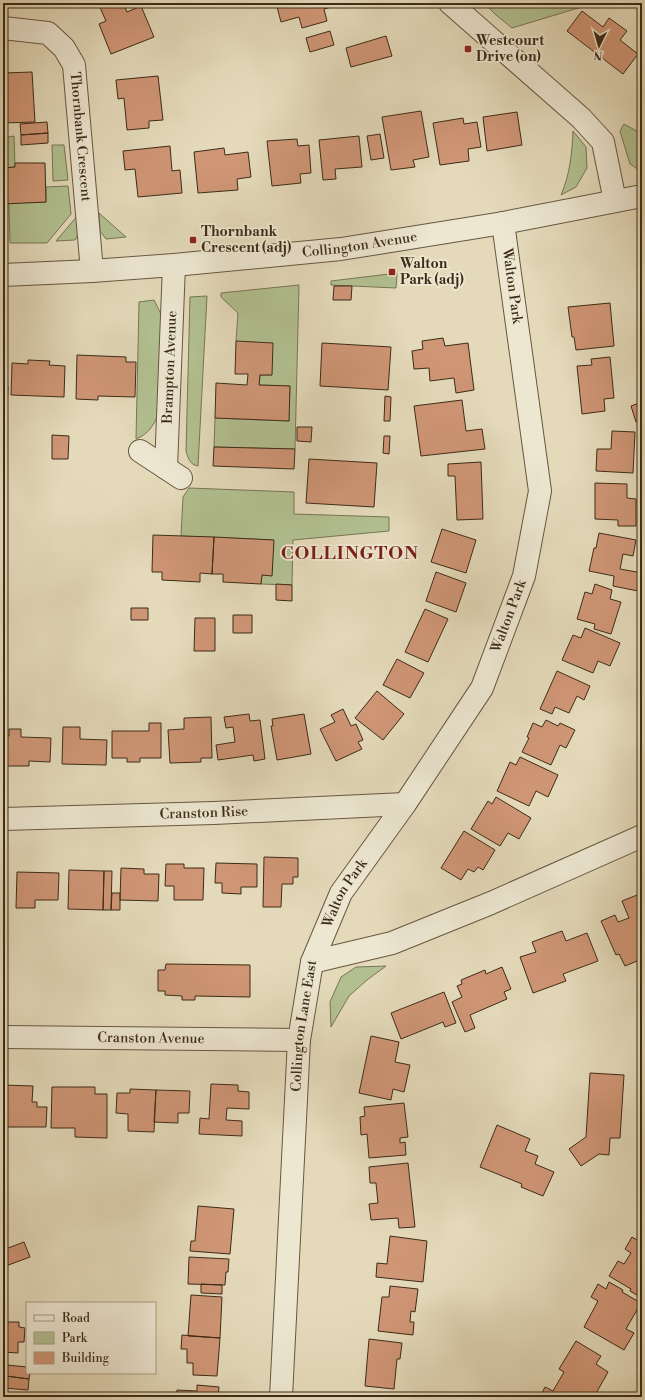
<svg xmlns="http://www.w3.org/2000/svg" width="645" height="1400" font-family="'Libre Bodoni',serif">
	<rect width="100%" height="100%" fill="#e4daba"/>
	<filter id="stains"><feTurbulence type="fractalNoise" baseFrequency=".005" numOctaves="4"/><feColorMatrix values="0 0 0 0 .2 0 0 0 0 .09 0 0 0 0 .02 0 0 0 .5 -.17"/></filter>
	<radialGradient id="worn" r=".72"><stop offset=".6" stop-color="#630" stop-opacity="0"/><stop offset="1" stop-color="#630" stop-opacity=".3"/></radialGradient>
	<path fill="#b2c091" stroke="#787654" d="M 484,3 L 595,3 L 512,28 L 496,15 Z
		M 624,124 L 642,134 L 642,172 L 630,164 L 620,131 Z
		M 573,131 L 586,147 L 587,168 L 576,187 L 561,195 C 570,174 572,154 573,131 Z
		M 14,136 L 15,167 L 3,168 L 3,138 Z
		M 52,145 L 64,145 L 68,180 L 53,181 Z
		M 68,186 L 71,214 L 47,243 L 10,243 L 9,203 L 46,202 L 46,187 Z
		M 99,213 L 126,237 L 106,239 L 100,231 Z
		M 79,214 L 80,232 L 75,240 L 56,241 Z
		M 397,273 L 396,288 L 331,285 L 331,281 Z
		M 299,285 L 295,449 L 214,447 L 215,418 L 289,421 L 290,386 L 259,385 L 260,375 L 272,375 L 236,341 L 238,313 L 221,297 L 221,293 Z
		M 207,296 L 198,466 C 190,465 188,458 186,451 L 190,297 Z
		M 154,300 L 161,314 L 159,411 C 155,424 149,434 136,439 L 139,302 Z
		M 189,488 L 294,492 L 294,514 L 389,517 L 389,531 L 293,540 L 292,585 L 261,584 L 262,575 L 272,575 L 273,540 L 181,536 L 183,497 Z
		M 386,966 L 367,980 L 349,996 L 331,1027 L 330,1002 L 341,977 L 356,967 Z"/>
	<path fill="#cf9676" stroke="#3d2b17" d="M 98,3 L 123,3 L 127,12 L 141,6 L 154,37 L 111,54 L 99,24 L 106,21 Z
		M 276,3 L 338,3 L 339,5 L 324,9 L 327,21 L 302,28 L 299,17 L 281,22 Z
		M 582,11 L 603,27 L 609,18 L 627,31 L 620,40 L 638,54 L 623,74 L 567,31 Z
		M 330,31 L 334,45 L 310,52 L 306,38 Z
		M 386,36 L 392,56 L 351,67 L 346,48 Z
		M 32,72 L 35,122 L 3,123 L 3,73 Z
		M 158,76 L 163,120 L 149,121 L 149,128 L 127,130 L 124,98 L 118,99 L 116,80 Z
		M 421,111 L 429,157 L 413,160 L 415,167 L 391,170 L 382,117 Z
		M 517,112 L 522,145 L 487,151 L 483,117 Z
		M 463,118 L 464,124 L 477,122 L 481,147 L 468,149 L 469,161 L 440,165 L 433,123 Z
		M 47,122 L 48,133 L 21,135 L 20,124 Z
		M 48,133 L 48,143 L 21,145 L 21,135 Z
		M 380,134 L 384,158 L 371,160 L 367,136 Z
		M 359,136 L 362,167 L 335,169 L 336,179 L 323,180 L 319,140 Z
		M 297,139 L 298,146 L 309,145 L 311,173 L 300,174 L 301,183 L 272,186 L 267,141 Z
		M 170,146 L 172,171 L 180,170 L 182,193 L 138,197 L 135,169 L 125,170 L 123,151 Z
		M 224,148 L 225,155 L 248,152 L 251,177 L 237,179 L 238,190 L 198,193 L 194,152 Z
		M 15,163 L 45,163 L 46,202 L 3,204 L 3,168 L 15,167 Z
		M 334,286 L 352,286 L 351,300 L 333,300 Z
		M 610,303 L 614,346 L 576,350 L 574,337 L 572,337 L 568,307 Z
		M 443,338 L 445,346 L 468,343 L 474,390 L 456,393 L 454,378 L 430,381 L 429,368 L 414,369 L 412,351 L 423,349 L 422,341 Z
		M 236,341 L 273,343 L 272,375 L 260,375 L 259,385 L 290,386 L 289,421 L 215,418 L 216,383 L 247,385 L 248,374 L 235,374 Z
		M 322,343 L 391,347 L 388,390 L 320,386 Z
		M 77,355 L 126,357 L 126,362 L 136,362 L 135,397 L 98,396 L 98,400 L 76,399 Z
		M 610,357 L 614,398 L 604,399 L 605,411 L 582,414 L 577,366 L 592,365 L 591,359 Z
		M 28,360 L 50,361 L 49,365 L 65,366 L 64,397 L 11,395 L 12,363 L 28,364 Z
		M 3,386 L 8,386 L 7,412 L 3,412 Z
		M 385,396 L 391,397 L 390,421 L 384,421 Z
		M 462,400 L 466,431 L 482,429 L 485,449 L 421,456 L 414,406 Z
		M 642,402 L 642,420 L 636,422 L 631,406 Z
		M 297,427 L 312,427 L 311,442 L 297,441 Z
		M 612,431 L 635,432 L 633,473 L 596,471 L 597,449 L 611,449 Z
		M 52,435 L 69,436 L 68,459 L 52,459 Z
		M 384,436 L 390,436 L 389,454 L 383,453 Z
		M 214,447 L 295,449 L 294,469 L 213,466 Z
		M 309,459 L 377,463 L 374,507 L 306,503 Z
		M 481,462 L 483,519 L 457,520 L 455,476 L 448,476 L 448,464 Z
		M 595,483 L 627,484 L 627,498 L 636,499 L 636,526 L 618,526 L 618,520 L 595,519 Z
		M 442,529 L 476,540 L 466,573 L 431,562 Z
		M 599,533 L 636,540 L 633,556 L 623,554 L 620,569 L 642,573 L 638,591 L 613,586 L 614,576 L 589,571 L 594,548 L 596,548 Z
		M 153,535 L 214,537 L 212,574 L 200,573 L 200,582 L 162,580 L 162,572 L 152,572 Z
		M 214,537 L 274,540 L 272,576 L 262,575 L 261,584 L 223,582 L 223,574 L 212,574 Z
		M 436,572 L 466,583 L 456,612 L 426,601 Z
		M 276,584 L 292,585 L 292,601 L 276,600 Z
		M 595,584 L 612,590 L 610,599 L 621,602 L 611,634 L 594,629 L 595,624 L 577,619 L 585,592 L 592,594 Z
		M 131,608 L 148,608 L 148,620 L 131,620 Z
		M 425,609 L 448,619 L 428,662 L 405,652 Z
		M 233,615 L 252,615 L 252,633 L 233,633 Z
		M 195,618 L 215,618 L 215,651 L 194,651 Z
		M 585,628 L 620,643 L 610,666 L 598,661 L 593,673 L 562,660 L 573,635 L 581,638 Z
		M 397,659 L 424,673 L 410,698 L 383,685 Z
		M 557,671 L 590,686 L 584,700 L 577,696 L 569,713 L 555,707 L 552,714 L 540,709 Z
		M 377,691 L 404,714 L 383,740 L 355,718 Z
		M 343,709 L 351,726 L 356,724 L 363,740 L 358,742 L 362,749 L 336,761 L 320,729 L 335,722 L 331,715 Z
		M 249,714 L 250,721 L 260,720 L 265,759 L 254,761 L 253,755 L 218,760 L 216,745 L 235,742 L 233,727 L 226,728 L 224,717 Z
		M 304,714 L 311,754 L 277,760 L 271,726 L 273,726 L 272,719 Z
		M 211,717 L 212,758 L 201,758 L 201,762 L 170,763 L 168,730 L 184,729 L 184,718 Z
		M 546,720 L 558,726 L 560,723 L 575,730 L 566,748 L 560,745 L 551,765 L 522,752 L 529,738 L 527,737 L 533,723 L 542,727 Z
		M 149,723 L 161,723 L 161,758 L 140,758 L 140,762 L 127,762 L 127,758 L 112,758 L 112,731 L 149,731 Z
		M 63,727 L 80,727 L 80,739 L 107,740 L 106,765 L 62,764 Z
		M 9,729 L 21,729 L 21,737 L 51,738 L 50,762 L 29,761 L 29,766 L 5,766 L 5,761 L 3,760 L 3,736 L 9,736 Z
		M 520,757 L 558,775 L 548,797 L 536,791 L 529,806 L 497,791 L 510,762 L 516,765 Z
		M 496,797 L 531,818 L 519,839 L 508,833 L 500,846 L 471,829 L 488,801 L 492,804 Z
		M 464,831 L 495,850 L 483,870 L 478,867 L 474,872 L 468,869 L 461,880 L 441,868 Z
		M 264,857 L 298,858 L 298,877 L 293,877 L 293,884 L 282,884 L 281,907 L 263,907 Z
		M 216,863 L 257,864 L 257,887 L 241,887 L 241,894 L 222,893 L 222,883 L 215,883 Z
		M 166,864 L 184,864 L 184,868 L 204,868 L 203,900 L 174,900 L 174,886 L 165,886 Z
		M 121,868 L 144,869 L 144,874 L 159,874 L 158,901 L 120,900 Z
		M 69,870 L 104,871 L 103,910 L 68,909 Z
		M 104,871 L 112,871 L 111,910 L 103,910 Z
		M 17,872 L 59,873 L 58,900 L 35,900 L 35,908 L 16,908 Z
		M 112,893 L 120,893 L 120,910 L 111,910 Z
		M 642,893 L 642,959 L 625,966 L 619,954 L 616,955 L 601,921 L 615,915 L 618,922 L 629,918 L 622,901 Z
		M 562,931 L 566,941 L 587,933 L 598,961 L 563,974 L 566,981 L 533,993 L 520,957 L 536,952 L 532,942 Z
		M 166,964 L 250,965 L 250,997 L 195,996 L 195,1000 L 182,1000 L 182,996 L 165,995 L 165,991 L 158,991 L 158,970 L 165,970 Z
		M 502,967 L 511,989 L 504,992 L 507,999 L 470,1015 L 475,1028 L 465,1032 L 452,1002 L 462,997 L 457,986 L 462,984 L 461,980 L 485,970 L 486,974 Z
		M 444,992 L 456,1023 L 445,1027 L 443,1022 L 401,1039 L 391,1013 Z
		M 371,1036 L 399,1042 L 395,1062 L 410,1065 L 404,1092 L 393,1089 L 391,1100 L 359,1093 Z
		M 590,1073 L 624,1075 L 620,1138 L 610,1138 L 609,1155 L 599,1154 L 581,1166 L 569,1149 L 586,1137 Z
		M 211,1084 L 238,1085 L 238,1091 L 249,1092 L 249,1109 L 227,1108 L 226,1120 L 242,1121 L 242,1136 L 199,1134 L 200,1118 L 209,1119 Z
		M 3,1085 L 33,1086 L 32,1102 L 37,1102 L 37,1107 L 47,1107 L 46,1127 L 3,1127 Z
		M 52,1087 L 95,1087 L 95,1094 L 107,1094 L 107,1138 L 75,1137 L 75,1128 L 51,1128 Z
		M 130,1089 L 156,1090 L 154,1132 L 128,1131 L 128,1114 L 116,1113 L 117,1093 L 130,1093 Z
		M 156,1090 L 190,1091 L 189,1113 L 178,1113 L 178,1123 L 154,1122 Z
		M 404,1103 L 408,1137 L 400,1138 L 400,1143 L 405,1142 L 406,1155 L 369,1158 L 367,1134 L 361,1135 L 360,1117 L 365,1116 L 364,1107 Z
		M 497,1125 L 530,1139 L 525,1151 L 538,1156 L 535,1164 L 554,1172 L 543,1196 L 521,1187 L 522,1184 L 480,1167 Z
		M 408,1163 L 415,1227 L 399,1228 L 398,1218 L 371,1220 L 369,1204 L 378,1203 L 376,1183 L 370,1183 L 369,1167 Z
		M 198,1206 L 234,1209 L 230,1254 L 190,1251 L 191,1241 L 195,1241 Z
		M 390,1236 L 427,1241 L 423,1282 L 376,1277 L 377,1263 L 387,1264 Z
		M 632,1237 L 642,1243 L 642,1298 L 630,1291 L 631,1289 L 609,1276 L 618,1261 L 624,1264 L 631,1253 L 625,1249 Z
		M 24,1242 L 30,1257 L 3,1267 L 3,1250 Z
		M 189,1257 L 229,1259 L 228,1272 L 226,1272 L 225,1285 L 188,1284 Z
		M 609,1282 L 623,1290 L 622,1292 L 641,1303 L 626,1329 L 634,1333 L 624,1350 L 584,1327 L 598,1301 L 591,1297 L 598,1284 L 606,1289 Z
		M 201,1284 L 222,1285 L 222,1294 L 201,1293 Z
		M 390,1286 L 418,1289 L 415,1312 L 411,1311 L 410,1322 L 414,1322 L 413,1335 L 378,1331 L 382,1297 L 389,1297 Z
		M 191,1295 L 222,1297 L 220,1338 L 188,1336 Z
		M 3,1296 L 7,1297 L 6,1311 L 3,1311 Z
		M 3,1322 L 19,1322 L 19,1327 L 25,1328 L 24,1342 L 18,1342 L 18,1353 L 3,1352 Z
		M 182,1335 L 220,1338 L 217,1376 L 193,1375 L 193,1363 L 187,1363 L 187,1349 L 181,1349 Z
		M 369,1339 L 402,1343 L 400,1359 L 397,1359 L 394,1389 L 365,1386 Z
		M 576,1341 L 601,1356 L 596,1364 L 608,1372 L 594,1397 L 540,1397 L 545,1387 L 553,1391 L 564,1372 L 559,1369 Z
		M 7,1365 L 27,1367 L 27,1373 L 30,1373 L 29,1379 L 6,1376 Z
		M 6,1376 L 29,1379 L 28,1390 L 4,1388 Z
		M 197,1385 L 219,1387 L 218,1397 L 176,1397 L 177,1390 L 197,1391 Z"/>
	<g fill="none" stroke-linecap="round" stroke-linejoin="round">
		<g stroke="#675740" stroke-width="24">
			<g id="minor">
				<path id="s1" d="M 3,28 L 48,33 L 64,48 L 74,65 L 92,271"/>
				<path d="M 140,451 L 181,478"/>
				<path id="s2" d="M 166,468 L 174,265"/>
				<path id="s3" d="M 3,819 L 214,813 L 405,804"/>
				<path d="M 312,962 L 392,943 L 491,903 L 642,836"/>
				<path id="s4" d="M 3,1037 L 299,1040"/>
				<path id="s5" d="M 281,1397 L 299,1040 L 312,962 L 341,893 L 405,804 L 482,688 L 524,576 L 540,491 L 503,223"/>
			</g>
		</g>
		<g stroke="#675740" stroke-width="24">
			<g id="tertiary">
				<path d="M 450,3 L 581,118 L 603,142 L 615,201"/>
				<path id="s6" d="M 3,275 L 92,271 L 174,265 L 341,249 L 503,223 L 642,196"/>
			</g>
		</g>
		<use href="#minor" stroke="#ede7d2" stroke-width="22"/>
		<use href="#tertiary" stroke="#ede7d2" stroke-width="22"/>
	</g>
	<g fill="#8f2418" stroke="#ede7d2" stroke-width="1.5">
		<rect x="464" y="45" width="8" height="8" rx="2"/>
		<rect x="189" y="236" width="8" height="8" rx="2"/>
		<rect x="388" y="268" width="8" height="8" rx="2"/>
	</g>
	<g text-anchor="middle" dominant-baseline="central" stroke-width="3.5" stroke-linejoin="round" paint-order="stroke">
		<g font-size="14" font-weight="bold" fill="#3d2b17" stroke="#ede7d2" text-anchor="start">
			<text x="476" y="41">Westcourt<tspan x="476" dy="16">Drive (on)</tspan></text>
			<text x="201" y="232">Thornbank<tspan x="201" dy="16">Crescent (adj)</tspan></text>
			<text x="400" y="264">Walton<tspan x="400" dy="16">Park (adj)</tspan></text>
		</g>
		<g font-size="14" fill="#3d2b17" stroke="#ede7d2">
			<text stroke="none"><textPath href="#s1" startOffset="159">Thornbank Crescent</textPath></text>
			<text stroke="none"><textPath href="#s6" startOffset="358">Collington Avenue</textPath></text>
			<text transform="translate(512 286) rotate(82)">Walton Park</text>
			<text stroke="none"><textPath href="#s2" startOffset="101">Brampton Avenue</textPath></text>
			<text stroke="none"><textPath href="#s5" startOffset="837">Walton Park</textPath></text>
			<text stroke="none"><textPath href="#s3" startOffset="201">Cranston Rise</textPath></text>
			<text stroke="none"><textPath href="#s5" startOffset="513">Walton Park</textPath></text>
			<text stroke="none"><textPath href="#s5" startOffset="372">Collington Lane East</textPath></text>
			<text stroke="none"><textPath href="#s4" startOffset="148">Cranston Avenue</textPath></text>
		</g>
		<g font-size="18" font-weight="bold" letter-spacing="1" fill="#7a1f14" stroke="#ede7d2">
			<text x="350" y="553">COLLINGTON</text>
		</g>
	</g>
	<rect width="645" height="1400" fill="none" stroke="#e4daba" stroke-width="16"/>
	<rect x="4" y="4" width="637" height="1392" fill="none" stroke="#3d2b17" stroke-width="2"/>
	<rect x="8" y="8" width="629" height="1384" fill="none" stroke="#3d2b17"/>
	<rect x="26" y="1302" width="130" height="72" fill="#ede7d2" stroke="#a79c87"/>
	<rect x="34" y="1315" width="20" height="6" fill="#ede7d2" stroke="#a79c87"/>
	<text x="62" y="1322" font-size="12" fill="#3d2b17">Road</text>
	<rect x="34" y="1332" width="20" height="12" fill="#b2c091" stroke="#a79c87"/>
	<text x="62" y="1342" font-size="12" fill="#3d2b17">Park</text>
	<rect x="34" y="1352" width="20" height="12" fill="#cf9676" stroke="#a79c87"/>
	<text x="62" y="1362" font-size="12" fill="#3d2b17">Building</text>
	<g transform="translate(599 46) rotate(185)" stroke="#ede7d2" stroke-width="3" paint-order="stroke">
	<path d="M0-3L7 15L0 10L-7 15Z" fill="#3d2b17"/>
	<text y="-6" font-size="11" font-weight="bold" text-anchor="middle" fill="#3d2b17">N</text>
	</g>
	<rect width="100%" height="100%" filter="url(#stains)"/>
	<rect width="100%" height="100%" fill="url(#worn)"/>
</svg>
